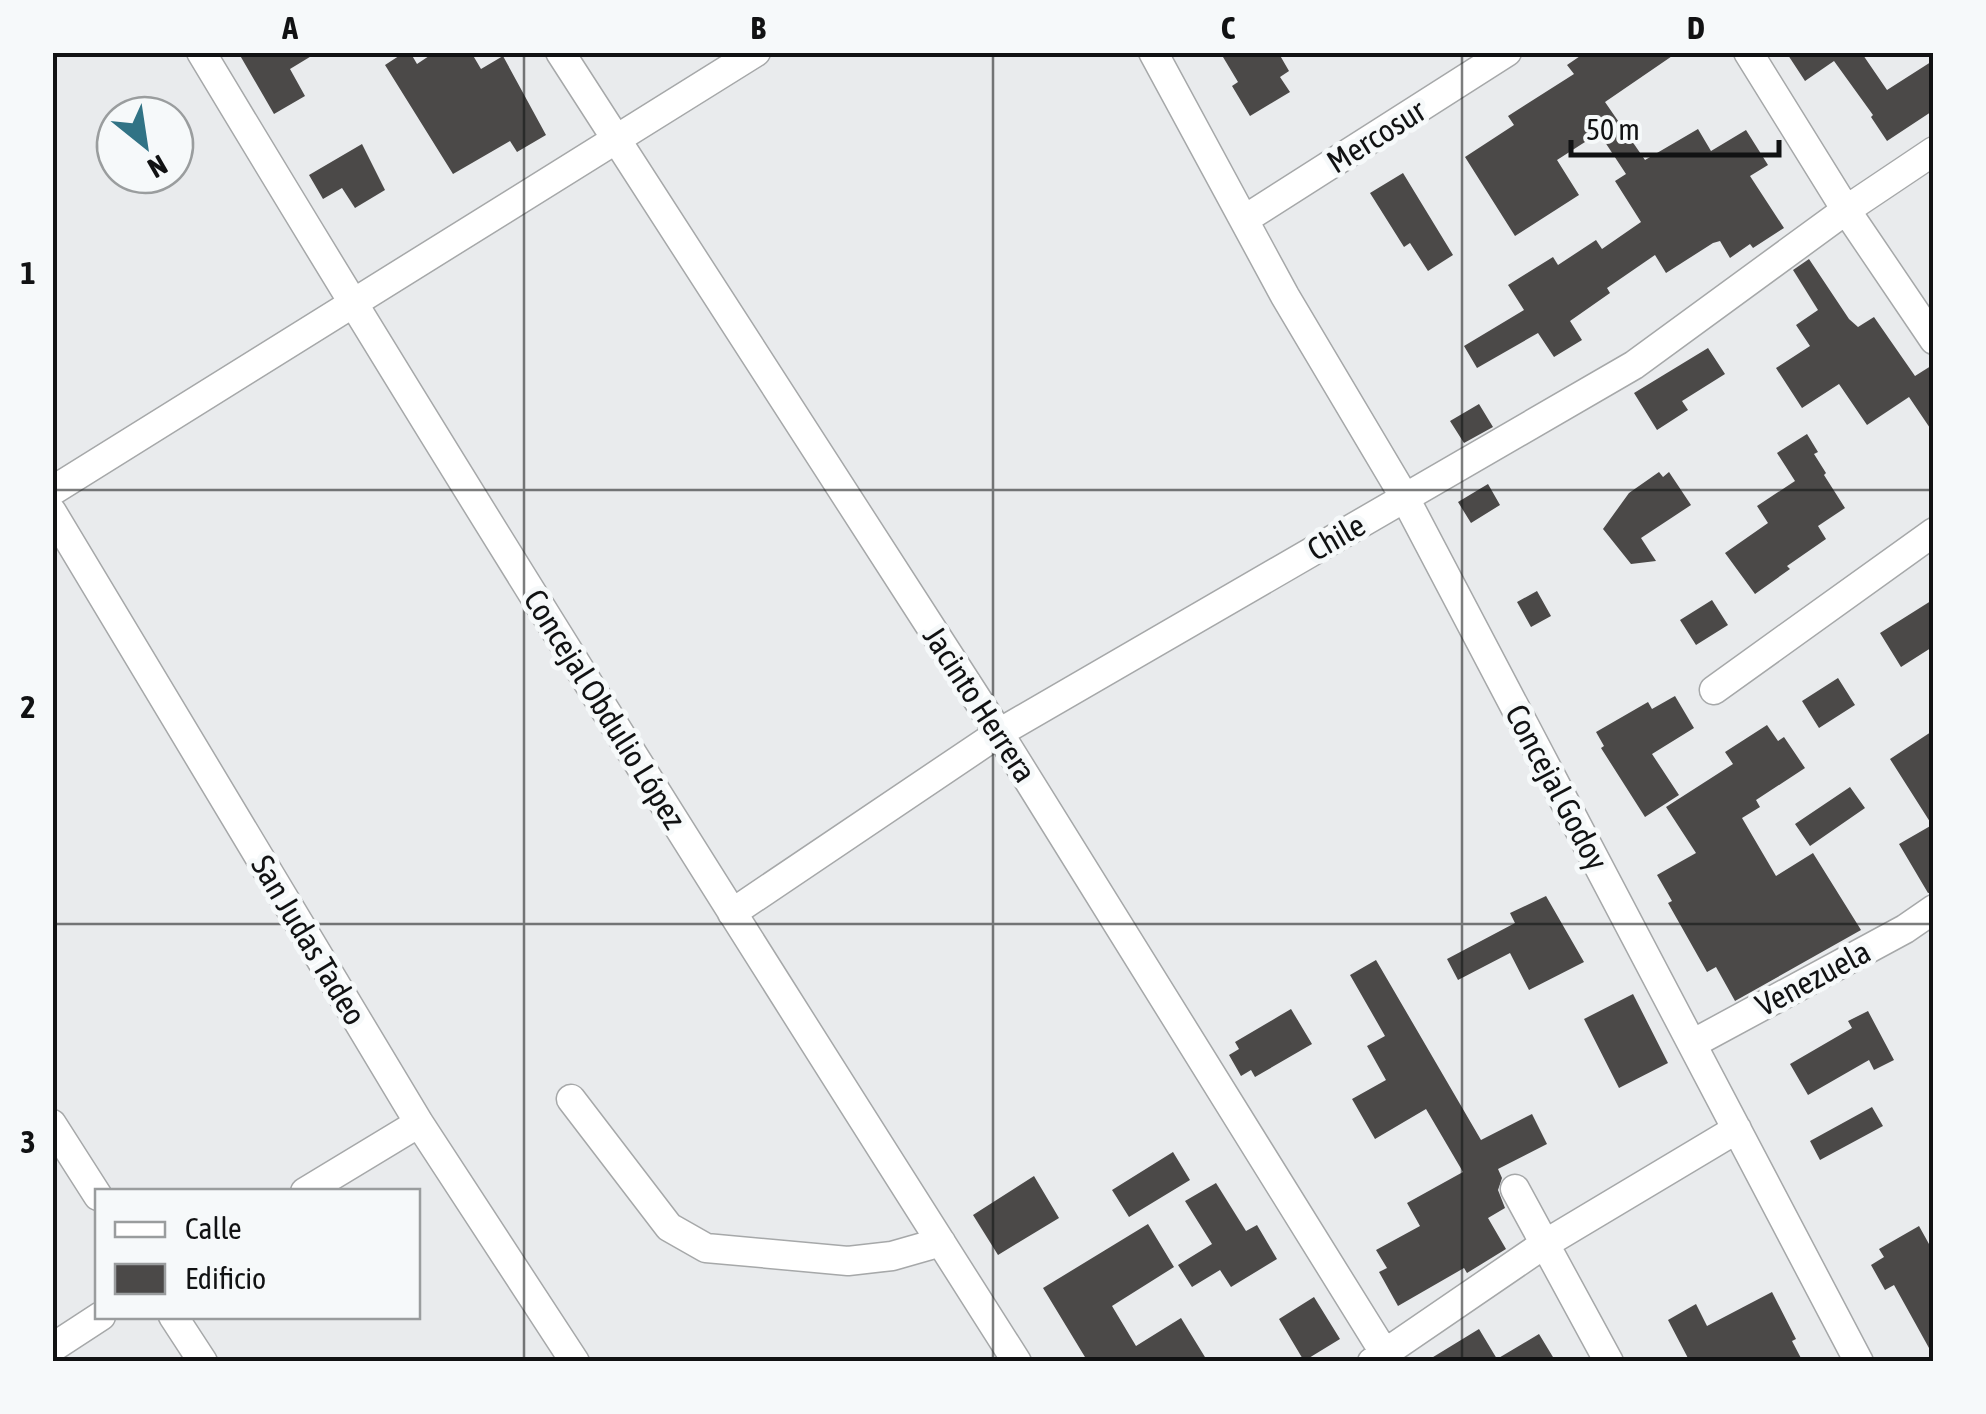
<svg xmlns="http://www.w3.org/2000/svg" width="1986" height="1414" font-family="'Asap Condensed',sans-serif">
	<rect width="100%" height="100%" fill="#e9ebed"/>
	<path fill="#4b4948" d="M 238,52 L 318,52 L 290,69 L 305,96 L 274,114 Z
		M 405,52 L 410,52 L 417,64 L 435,52 L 471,52 L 481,69 L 503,56 L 546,135 L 517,152 L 510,141 L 453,174 L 385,65 Z
		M 1220,52 L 1278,52 L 1289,71 L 1280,77 L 1290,92 L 1250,116 L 1232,86 L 1238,82 Z
		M 1586,52 L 1678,52 L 1605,102 L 1645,160 L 1698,129 L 1711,151 L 1746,130 L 1768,165 L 1750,176 L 1784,228 L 1753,248 L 1750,244 L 1730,258 L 1720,241 L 1713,243 L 1666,273 L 1655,255 L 1607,288 L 1610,293 L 1570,321 L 1582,340 L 1554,357 L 1538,333 L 1477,368 L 1464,346 L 1524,310 L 1508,285 L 1553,257 L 1558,265 L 1596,240 L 1602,249 L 1641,222 L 1615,181 L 1626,174 L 1599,133 L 1557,160 L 1579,195 L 1515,236 L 1465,157 L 1514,125 L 1508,116 L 1574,74 L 1567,65 Z
		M 1786,52 L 1861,52 L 1887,90 L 1934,60 L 1934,110 L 1887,141 L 1871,117 L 1873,115 L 1834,61 L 1805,81 Z
		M 362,144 L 385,190 L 355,208 L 342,188 L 323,199 L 309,175 Z
		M 1403,173 L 1453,255 L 1428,271 L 1410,243 L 1404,247 L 1370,193 Z
		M 1809,259 L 1849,319 L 1858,327 L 1874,317 L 1915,376 L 1934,364 L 1934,434 L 1909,397 L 1867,425 L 1839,384 L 1802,408 L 1776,368 L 1810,346 L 1796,325 L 1818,310 L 1793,270 Z
		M 1708,348 L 1725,374 L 1682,401 L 1688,410 L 1657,430 L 1634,393 Z
		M 1479,404 L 1493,427 L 1464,443 L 1450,421 Z
		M 1807,434 L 1818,452 L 1814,454 L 1826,473 L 1824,475 L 1845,508 L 1818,526 L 1826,539 L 1787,566 L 1790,569 L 1755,594 L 1725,553 L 1768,523 L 1757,506 L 1795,481 L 1777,453 Z
		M 1659,472 L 1663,477 L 1669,472 L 1691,505 L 1641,538 L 1656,561 L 1631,564 L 1603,529 L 1629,493 Z
		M 1488,484 L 1500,505 L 1471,523 L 1458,502 Z
		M 1537,591 L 1551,616 L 1531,627 L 1517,602 Z
		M 1934,599 L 1934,646 L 1901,667 L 1880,633 Z
		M 1712,600 L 1728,625 L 1696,645 L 1680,620 Z
		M 1838,678 L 1855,705 L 1819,728 L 1802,701 Z
		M 1675,696 L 1694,728 L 1652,754 L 1679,795 L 1645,817 L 1601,748 L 1604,746 L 1596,732 L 1648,702 L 1652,709 Z
		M 1767,725 L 1778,741 L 1784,737 L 1805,768 L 1756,800 L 1760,807 L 1742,818 L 1776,876 L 1813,853 L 1861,930 L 1735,1001 L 1716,967 L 1707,972 L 1668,903 L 1672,901 L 1657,875 L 1696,853 L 1666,807 L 1733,764 L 1725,752 Z
		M 1934,730 L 1934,892 L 1928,893 L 1899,844 L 1932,825 L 1890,759 Z
		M 1850,787 L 1865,808 L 1810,846 L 1795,824 Z
		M 1546,896 L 1584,962 L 1529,990 L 1510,953 L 1458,980 L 1447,959 L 1515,923 L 1510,913 Z
		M 1376,960 L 1481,1140 L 1532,1114 L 1547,1144 L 1498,1169 L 1502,1178 L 1498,1190 L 1505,1208 L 1488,1218 L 1506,1249 L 1467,1273 L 1464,1268 L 1398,1306 L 1379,1272 L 1387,1268 L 1376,1250 L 1420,1226 L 1407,1203 L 1463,1172 L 1426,1109 L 1375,1139 L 1352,1099 L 1386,1080 L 1367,1046 L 1385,1036 L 1350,975 Z
		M 1633,994 L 1668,1063 L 1619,1088 L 1584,1019 Z
		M 1291,1009 L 1312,1044 L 1255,1077 L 1251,1070 L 1241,1076 L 1229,1055 L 1239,1049 L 1235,1042 Z
		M 1868,1011 L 1894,1060 L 1874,1070 L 1869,1060 L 1808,1095 L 1790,1064 L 1852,1028 L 1848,1021 Z
		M 1872,1107 L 1883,1126 L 1820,1160 L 1810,1141 Z
		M 1173,1152 L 1190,1180 L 1129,1217 L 1112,1190 Z
		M 1034,1176 L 1059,1218 L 998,1255 L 973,1215 Z
		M 1216,1183 L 1246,1231 L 1257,1225 L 1277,1259 L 1231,1287 L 1220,1270 L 1192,1287 L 1178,1265 L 1212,1244 L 1185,1201 Z
		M 1148,1224 L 1174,1267 L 1112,1306 L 1136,1346 L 1181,1318 L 1208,1362 L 1088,1362 L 1043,1288 Z
		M 1919,1226 L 1934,1253 L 1934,1357 L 1894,1285 L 1885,1290 L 1871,1265 L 1884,1257 L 1879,1249 Z
		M 1772,1292 L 1796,1339 L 1792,1341 L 1803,1362 L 1690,1362 L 1668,1320 L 1696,1304 L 1707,1326 Z
		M 1314,1297 L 1340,1339 L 1304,1361 L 1279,1319 Z
		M 1479,1329 L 1497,1359 L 1539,1334 L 1556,1362 L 1425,1362 Z"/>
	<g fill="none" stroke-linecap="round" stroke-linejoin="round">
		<g stroke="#a6a8a9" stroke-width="31">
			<path id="minor" d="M 201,52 C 466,493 741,928 1017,1362
				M 560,52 L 999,733 L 1390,1362
				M 1153,52 L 1285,296 L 1405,498 L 1859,1362
				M 1748,52 L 1846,210 L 1934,340
				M 1245,219 L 1507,52
				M 52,491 L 756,52
				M 52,512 L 419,1123 L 575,1362
				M 1714,690 L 1934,532
				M 732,913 L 999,733 L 1634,365 L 1846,210 L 1934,151
				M 1692,1044 L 1905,929 L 1934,909
				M 571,1099 L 669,1227 L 706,1248 L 848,1261 L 892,1256 L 941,1242
				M 52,1124 L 98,1196
				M 1515,1189 L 1609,1362
				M 305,1192 L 419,1123
				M 173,1316 L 203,1362
				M 52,1348 L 101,1316
				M 1372,1362 L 1543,1245 L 1737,1129"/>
		</g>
		<use href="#minor" stroke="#fff" stroke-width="28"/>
	</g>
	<path fill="none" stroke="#111213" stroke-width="2.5" stroke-opacity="0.55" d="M 524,52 L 524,1362M 993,52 L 993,1362M 1462,52 L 1462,1362M 52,490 L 1934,490M 52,924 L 1934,924"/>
	<g text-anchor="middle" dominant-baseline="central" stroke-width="10" stroke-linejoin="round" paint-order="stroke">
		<g font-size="32" fill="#111213" stroke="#f6f9fa">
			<text transform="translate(1376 136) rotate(-32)">Mercosur</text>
			<text transform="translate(1336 537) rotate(-30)">Chile</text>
			<text transform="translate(980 704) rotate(57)">Jacinto Herrera</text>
			<text transform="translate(605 709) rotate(58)">Concejal Obdulio López</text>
			<text transform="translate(1557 787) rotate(62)">Concejal Godoy</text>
			<text transform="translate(309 940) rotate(59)">San Judas Tadeo</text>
			<text transform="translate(1813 978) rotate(-28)">Venezuela</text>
		</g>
	</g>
	<rect width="1986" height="1414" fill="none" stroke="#f6f9fa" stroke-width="110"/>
	<rect x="95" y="1189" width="325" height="130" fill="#f6f9fa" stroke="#9a9d9e" stroke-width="2.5"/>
	<rect x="115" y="1222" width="50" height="15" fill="#ffffff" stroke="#9a9d9e" stroke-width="2.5"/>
	<text x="185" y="1239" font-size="30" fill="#111213">Calle</text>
	<rect x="115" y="1264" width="50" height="30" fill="#4b4948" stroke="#9a9d9e" stroke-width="2.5"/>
	<text x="185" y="1289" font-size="30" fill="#111213">Edificio</text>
	<g transform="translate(145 145) rotate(150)"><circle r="48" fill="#f6f9fa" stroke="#9a9d9e" stroke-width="2.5"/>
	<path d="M0-8L18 38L0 25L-18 38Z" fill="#317385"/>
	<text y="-15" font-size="28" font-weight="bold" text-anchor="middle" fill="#111213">N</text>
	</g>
	<path d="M1571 140v15h208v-15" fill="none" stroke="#111213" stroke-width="5"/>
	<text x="1586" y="140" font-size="30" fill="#111213" stroke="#f6f9fa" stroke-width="8" paint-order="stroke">50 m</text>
	<rect x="55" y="55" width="1876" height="1304" fill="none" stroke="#111213" stroke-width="4"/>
	<g font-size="32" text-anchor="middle" font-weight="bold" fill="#111213">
		<text x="290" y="39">A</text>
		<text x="758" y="39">B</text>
		<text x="1228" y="39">C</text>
		<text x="1696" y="39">D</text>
		<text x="28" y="284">1</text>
		<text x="28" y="718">2</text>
		<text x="28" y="1153">3</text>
	</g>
</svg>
